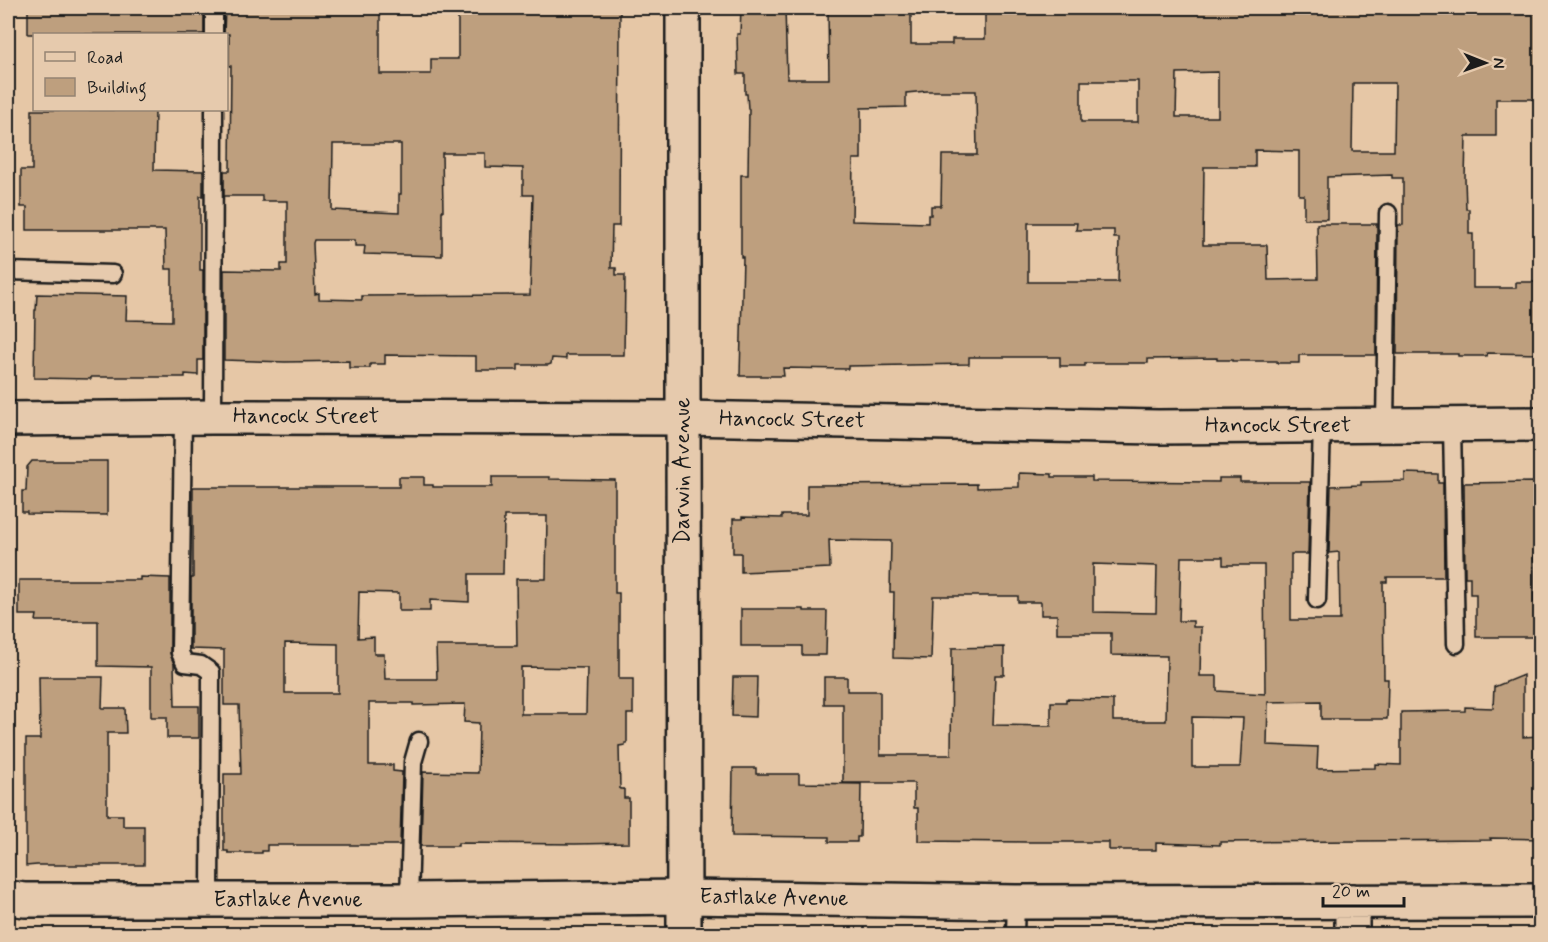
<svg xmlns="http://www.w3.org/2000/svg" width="1548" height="942" font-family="Mynerve,sans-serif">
	<rect width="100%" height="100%" fill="#e6c7a6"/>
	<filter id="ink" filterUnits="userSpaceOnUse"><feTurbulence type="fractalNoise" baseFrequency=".0167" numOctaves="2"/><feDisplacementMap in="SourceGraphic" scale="12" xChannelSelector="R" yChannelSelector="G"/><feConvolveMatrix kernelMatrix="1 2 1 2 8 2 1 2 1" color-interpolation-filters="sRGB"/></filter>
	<g filter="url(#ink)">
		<path fill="#be9f7e" stroke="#1c1c1c" stroke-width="1.5" fill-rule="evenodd" d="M 28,8 L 204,8 L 204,34 L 28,34 Z
			M 225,8 L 380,8 L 380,74 L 431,74 L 431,59 L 458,59 L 458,8 L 620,8 L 619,226 L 612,226 L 611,268 L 616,268 L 616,275 L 625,275 L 624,355 L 566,355 L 566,359 L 552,358 L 551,364 L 548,365 L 518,365 L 518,370 L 476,370 L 476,356 L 385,355 L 385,364 L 370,364 L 370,368 L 349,368 L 349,361 L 285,362 L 224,360 L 224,270 L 281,271 L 281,264 L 287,264 L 287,201 L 262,201 L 262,196 L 224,196 L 224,171 L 230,171 L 231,66 L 229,66 L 229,34 L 224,34 ZM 333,144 L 401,144 L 401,194 L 399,194 L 399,213 L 332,210 ZM 442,153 L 485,153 L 485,167 L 523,168 L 523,195 L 533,195 L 530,295 L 362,296 L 362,300 L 319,299 L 319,293 L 315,294 L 313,243 L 314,240 L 355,240 L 355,246 L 365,246 L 364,254 L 442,256 L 442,211 L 443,211 Z
			M 741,8 L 785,8 L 787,79 L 829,79 L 828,8 L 911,8 L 911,44 L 952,44 L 952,39 L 985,39 L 985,8 L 1468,9 L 1468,8 L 1492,8 L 1492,13 L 1540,13 L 1540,99 L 1496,99 L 1496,136 L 1466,136 L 1465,179 L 1466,209 L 1469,209 L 1469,234 L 1473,234 L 1473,288 L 1516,288 L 1516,282 L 1540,282 L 1540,354 L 1487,353 L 1486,356 L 1458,356 L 1458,354 L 1397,354 L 1398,225 L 1403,225 L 1403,178 L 1392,178 L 1392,175 L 1327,177 L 1327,219 L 1304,219 L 1304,195 L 1299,195 L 1299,151 L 1255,150 L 1255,167 L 1204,167 L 1203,245 L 1267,245 L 1268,280 L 1318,279 L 1317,224 L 1377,224 L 1376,355 L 1299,355 L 1299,363 L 1277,363 L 1277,361 L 1232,361 L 1232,360 L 1217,360 L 1217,358 L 1148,359 L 1148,363 L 1085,363 L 1085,366 L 1060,366 L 1060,357 L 969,357 L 969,364 L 848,366 L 848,369 L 783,368 L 784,376 L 740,376 L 743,257 L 741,257 L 741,175 L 748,175 L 749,109 L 748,109 L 747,94 L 745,94 L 745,74 L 738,74 L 737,34 L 740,34 ZM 1218,72 L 1218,117 L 1176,117 L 1177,73 ZM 1081,81 L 1138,81 L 1138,122 L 1081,122 ZM 1353,83 L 1395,83 L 1394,151 L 1352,151 ZM 927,91 L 976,91 L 977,155 L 942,155 L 941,206 L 931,206 L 931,215 L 928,215 L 928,223 L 852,221 L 853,159 L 861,159 L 861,108 L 906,107 L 906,93 ZM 1028,223 L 1077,223 L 1076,230 L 1114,230 L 1114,238 L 1119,238 L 1118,282 L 1028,282 Z
			M 32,110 L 155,110 L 154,170 L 203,171 L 203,196 L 200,196 L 200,270 L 203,270 L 203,360 L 198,360 L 198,375 L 185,374 L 185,377 L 91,377 L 91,379 L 34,378 L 35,310 L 36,310 L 37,294 L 127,296 L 126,320 L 172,321 L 172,269 L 166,269 L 165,230 L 27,230 L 27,207 L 21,207 L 21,170 L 32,170 Z
			M 32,461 L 107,461 L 107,515 L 27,514 L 27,512 L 22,512 L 22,491 L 26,491 L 27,467 Z
			M 1019,473 L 1052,474 L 1052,477 L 1092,477 L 1092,481 L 1219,482 L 1219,478 L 1240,478 L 1240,482 L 1310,482 L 1308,554 L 1291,554 L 1291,620 L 1340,620 L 1339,552 L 1329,553 L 1331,486 L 1361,485 L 1361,482 L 1405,481 L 1405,473 L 1438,474 L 1438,483 L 1443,483 L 1444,577 L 1387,577 L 1387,582 L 1383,582 L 1384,679 L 1388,679 L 1387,719 L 1321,719 L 1321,701 L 1268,702 L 1267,745 L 1318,747 L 1317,769 L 1375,768 L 1375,764 L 1401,765 L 1401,712 L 1465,711 L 1465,707 L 1493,708 L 1494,687 L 1523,675 L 1523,737 L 1540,736 L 1540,839 L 1490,838 L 1491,840 L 1220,842 L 1220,845 L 1156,843 L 1156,850 L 1109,850 L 1109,842 L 1025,842 L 918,841 L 918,808 L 914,808 L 914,783 L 843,783 L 843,704 L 824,704 L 824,677 L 847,677 L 847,691 L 880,691 L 880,755 L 951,755 L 952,648 L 1004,647 L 1004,675 L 995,675 L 993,725 L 1051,726 L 1051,702 L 1066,702 L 1066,699 L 1113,700 L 1113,721 L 1166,721 L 1167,656 L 1111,655 L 1111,633 L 1057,633 L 1057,615 L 1041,615 L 1041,602 L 1018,602 L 1018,596 L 933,596 L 931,659 L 893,658 L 894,592 L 890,592 L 891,541 L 829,540 L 830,568 L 741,572 L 741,553 L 733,553 L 733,519 L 742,519 L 742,517 L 782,518 L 782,515 L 807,515 L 807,485 L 977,484 L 977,488 L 1019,487 ZM 1181,557 L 1223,557 L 1223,565 L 1264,565 L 1265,694 L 1217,691 L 1217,676 L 1200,676 L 1201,627 L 1193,627 L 1193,621 L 1179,621 ZM 1093,564 L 1157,566 L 1156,613 L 1093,612 ZM 1192,717 L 1243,718 L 1240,767 L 1192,767 Z
			M 399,477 L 424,477 L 424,485 L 433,485 L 433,487 L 492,487 L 492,477 L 549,477 L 549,479 L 615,480 L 615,593 L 619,593 L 619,679 L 633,679 L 633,714 L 627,714 L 627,743 L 625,743 L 625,745 L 619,746 L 620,789 L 624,789 L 624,798 L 629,798 L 629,843 L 575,844 L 458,843 L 458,846 L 421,846 L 423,772 L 478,773 L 479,723 L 464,722 L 465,704 L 413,705 L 413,703 L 369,703 L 369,765 L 393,765 L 393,771 L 402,772 L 400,845 L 267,845 L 267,851 L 262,851 L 262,853 L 228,853 L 228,851 L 224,851 L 224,774 L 241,774 L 239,705 L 224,705 L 224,650 L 191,649 L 191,578 L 193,578 L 193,487 L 399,487 ZM 504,516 L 547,516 L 546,579 L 516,579 L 517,646 L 436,646 L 437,679 L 385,679 L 384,654 L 374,654 L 374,637 L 358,638 L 359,592 L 399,593 L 399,611 L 430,611 L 430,600 L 469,602 L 469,574 L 503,574 ZM 285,643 L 338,644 L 338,693 L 285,693 ZM 521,667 L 587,668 L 586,714 L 521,714 Z
			M 1540,482 L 1540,537 L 1534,537 L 1534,602 L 1540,601 L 1540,637 L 1476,637 L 1476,594 L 1470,594 L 1470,577 L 1465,577 L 1464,483 Z
			M 140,577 L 170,578 L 170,653 L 174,664 L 175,706 L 199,706 L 199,738 L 167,738 L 167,717 L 151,717 L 151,667 L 98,666 L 98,621 L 36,621 L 37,615 L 19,615 L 19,580 L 140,580 Z
			M 741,609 L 804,609 L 804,611 L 827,611 L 826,655 L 802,655 L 802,646 L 741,646 Z
			M 39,677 L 103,677 L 102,708 L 125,708 L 126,733 L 107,733 L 107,815 L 123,815 L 123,826 L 144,826 L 144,865 L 37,865 L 26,866 L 26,739 L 40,739 Z
			M 733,677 L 757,677 L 756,717 L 732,716 Z
			M 733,768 L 756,768 L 756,774 L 799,774 L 799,783 L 861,784 L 860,837 L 857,837 L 857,842 L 829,842 L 829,837 L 732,836 Z"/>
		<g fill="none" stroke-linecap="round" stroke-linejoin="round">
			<g stroke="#1c1c1c" stroke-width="21">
				<path id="service" d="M 214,34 L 214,8
					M 8,271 L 113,274
					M 213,417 L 214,110
					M 183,418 L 180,653 L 185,663 L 201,665 L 211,672 L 210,900
					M 1452,425 L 1456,644
					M 1385,426 L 1388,213
					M 1317,600 L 1322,426
					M 409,900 L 413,762 L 419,741
					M 1015,934 L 1016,902"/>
			</g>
			<g stroke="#1c1c1c" stroke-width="38">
				<path id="minor" d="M 8,419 L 213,417 L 683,418 L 1158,427 L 1540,424
					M 8,898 L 25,900 L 409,900 L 685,897 L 1016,902 L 1540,901
					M 1352,934 L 1352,901"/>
			</g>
			<g stroke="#1c1c1c" stroke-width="38">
				<path id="tertiary" d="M 683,8 L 683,418 L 684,934"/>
			</g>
			<use href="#service" stroke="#e6caad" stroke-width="16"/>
			<use href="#minor" stroke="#e6caad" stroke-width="33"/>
			<use href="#tertiary" stroke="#e6caad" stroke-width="33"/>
		</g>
	</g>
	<g text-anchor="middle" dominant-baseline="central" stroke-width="5" stroke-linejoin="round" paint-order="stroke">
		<g font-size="22" fill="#1c1c1c" stroke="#e6caad">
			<text x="306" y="417">Hancock Street</text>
			<text transform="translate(792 420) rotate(1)">Hancock Street</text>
			<text x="1278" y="426">Hancock Street</text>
			<text transform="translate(683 471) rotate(-90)">Darwin Avenue</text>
			<text transform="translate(774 898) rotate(1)">Eastlake Avenue</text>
			<text x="288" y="900">Eastlake Avenue</text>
		</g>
	</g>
	<rect width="1548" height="942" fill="none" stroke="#e6caad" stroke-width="30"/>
	<rect x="15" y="15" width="1518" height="912" fill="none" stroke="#1c1c1c" stroke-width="2" filter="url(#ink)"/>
	<rect x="33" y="33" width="195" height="78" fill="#e6caad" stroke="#958473" stroke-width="1.5"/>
	<rect x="45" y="52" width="30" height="9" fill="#e6caad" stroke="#958473" stroke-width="1.5"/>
	<text x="87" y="63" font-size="18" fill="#1c1c1c">Road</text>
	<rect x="45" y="78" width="30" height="18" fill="#be9f7e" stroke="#958473" stroke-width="1.5"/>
	<text x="87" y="93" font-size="18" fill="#1c1c1c">Building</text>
	<g transform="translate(1485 63) rotate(91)" stroke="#e6caad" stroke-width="4.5" paint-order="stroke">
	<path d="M0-4.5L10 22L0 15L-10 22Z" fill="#1c1c1c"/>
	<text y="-9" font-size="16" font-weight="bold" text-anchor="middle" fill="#1c1c1c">N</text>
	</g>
	<path d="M1323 897v9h81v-9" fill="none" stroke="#1c1c1c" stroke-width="3"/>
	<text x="1332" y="897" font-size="18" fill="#1c1c1c" stroke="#e6caad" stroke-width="4.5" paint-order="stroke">20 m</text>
</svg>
